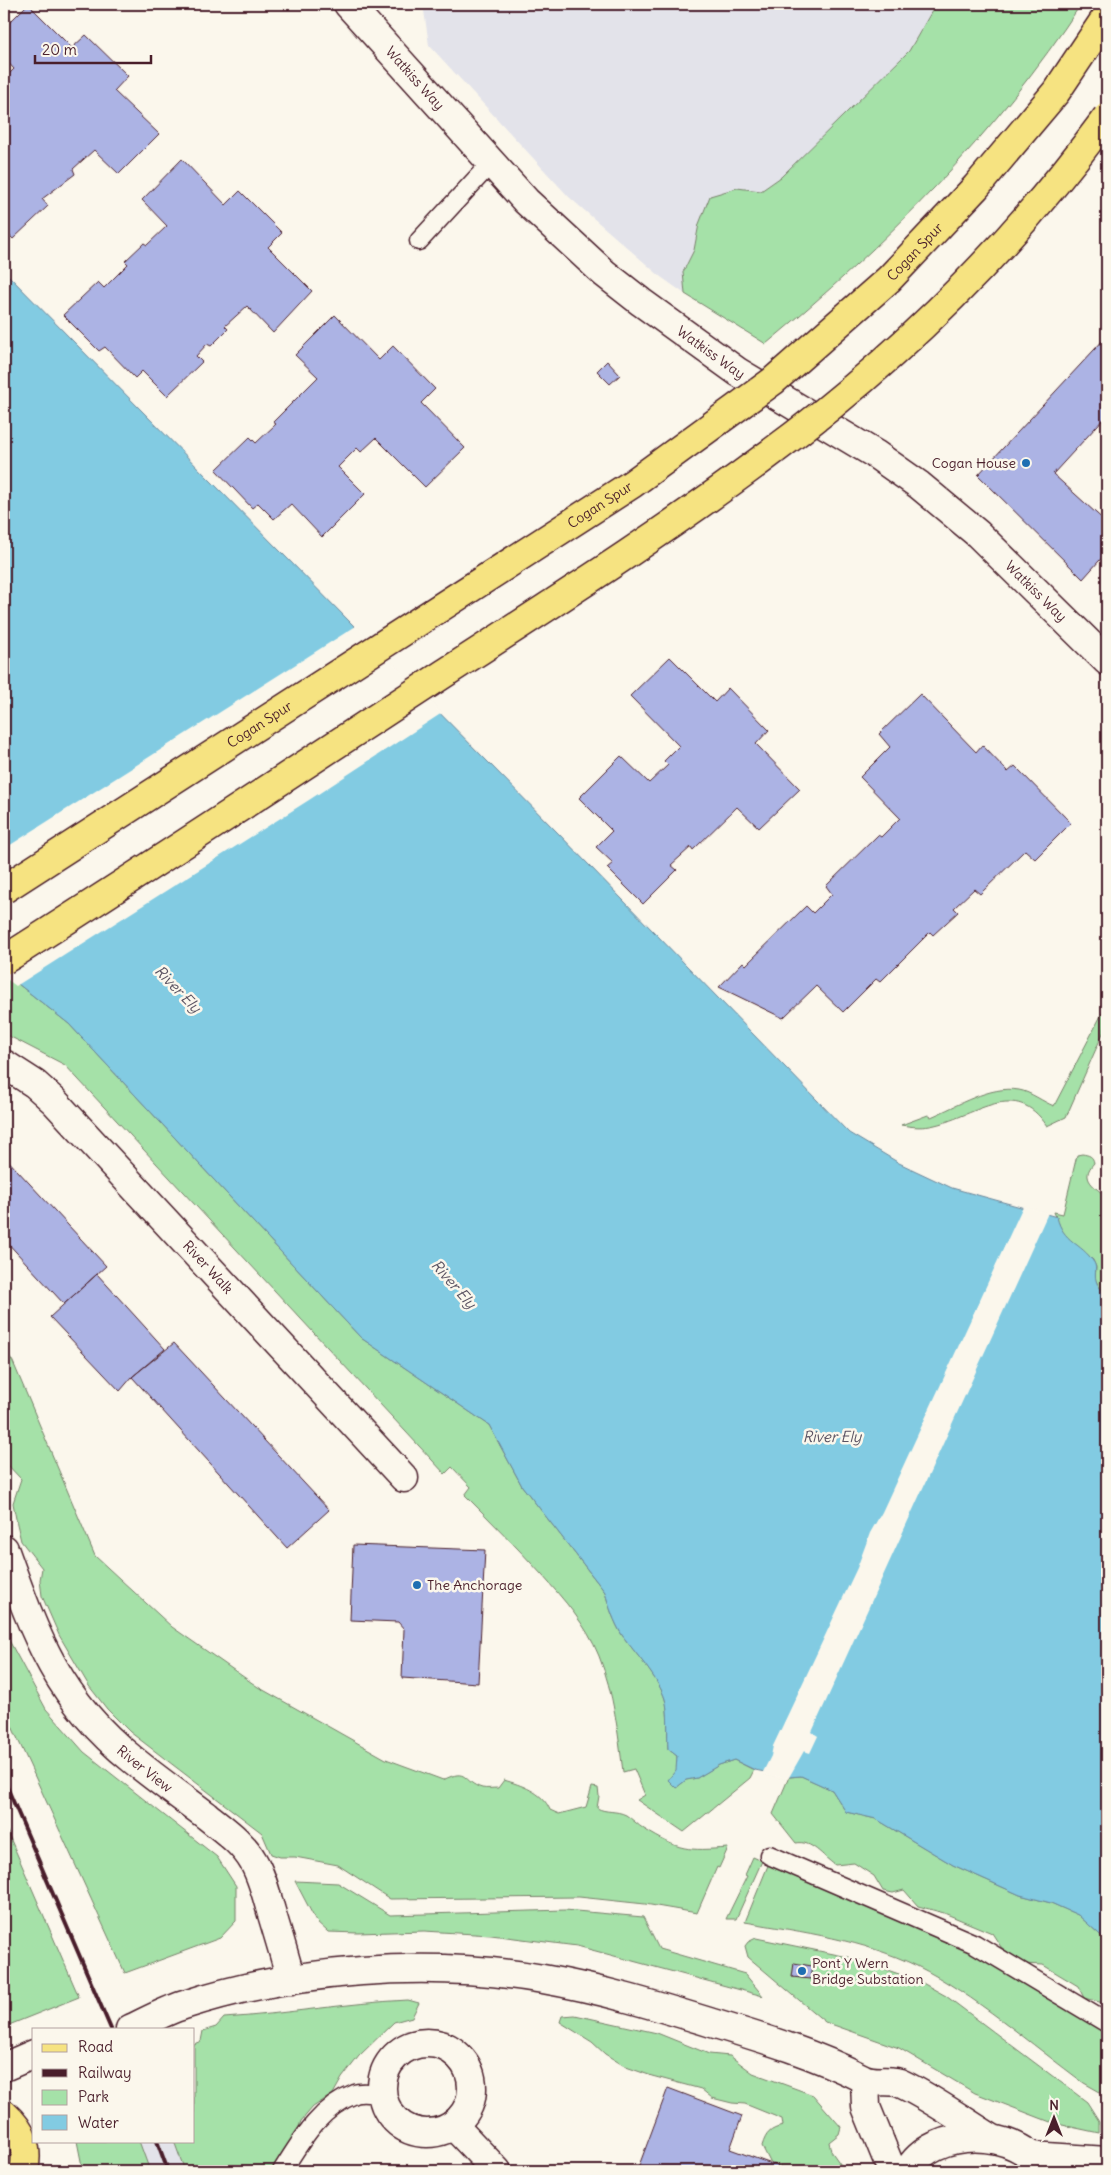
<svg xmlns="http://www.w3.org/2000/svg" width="1111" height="2175" font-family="Delius,sans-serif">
	<rect width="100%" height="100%" fill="#fbf7ec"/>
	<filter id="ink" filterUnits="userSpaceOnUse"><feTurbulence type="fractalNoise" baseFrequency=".02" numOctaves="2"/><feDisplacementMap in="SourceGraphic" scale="10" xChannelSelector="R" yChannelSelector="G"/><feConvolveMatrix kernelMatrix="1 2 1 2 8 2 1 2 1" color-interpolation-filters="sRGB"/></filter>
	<g filter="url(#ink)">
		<path fill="#e3e3ea" d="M 423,4 L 936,4 L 909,51 L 781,177 L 761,191 L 737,188 L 699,224 L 694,250 L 683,272 L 685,294 L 661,277 L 569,197 L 429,45 Z
			M 139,2141 L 174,2141 L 185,2171 L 150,2171 Z"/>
		<path fill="#a5e1a8" stroke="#78806a" d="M 936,4 L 1081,4 C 997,133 884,246 766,344 L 685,294 L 683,272 L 694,250 L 699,224 L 710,196 L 737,188 L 761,191 L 781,177 L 909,51 Z
			M 4,973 L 69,1024 L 361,1338 L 489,1425 L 522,1486 L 605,1592 C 609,1607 614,1622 622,1635 C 635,1653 659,1679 665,1699 C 669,1710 667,1736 668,1749 L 677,1756 L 676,1788 L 686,1780 L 697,1778 L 719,1765 L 734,1760 L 754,1770 L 750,1778 L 684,1832 L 637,1800 L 645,1795 L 634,1769 L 623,1772 C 618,1732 614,1694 599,1656 C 586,1624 564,1600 542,1575 C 517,1547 491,1521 465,1495 L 471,1487 L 452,1467 L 445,1474 L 65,1065 L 9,1036 L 7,1015 L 4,1012 Z
			M 1107,1004 L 1107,1024 L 1066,1117 L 1047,1126 C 1015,1078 977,1115 935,1125 C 923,1128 913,1127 901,1125 L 928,1115 L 931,1117 C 957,1106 990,1085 1019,1090 C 1031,1092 1043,1102 1054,1106 Z
			M 1082,1154 C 1089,1155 1093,1156 1094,1163 C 1079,1179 1095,1187 1107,1197 L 1107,1295 L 1100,1288 L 1095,1279 L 1096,1267 L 1093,1260 L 1063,1234 L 1054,1212 L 1063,1214 L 1077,1155 Z
			M 4,1347 L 13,1362 L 95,1556 L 172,1627 L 258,1687 L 386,1759 L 443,1780 C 469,1767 462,1782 482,1788 C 486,1789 493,1788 498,1788 L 504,1780 C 521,1785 543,1792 550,1810 L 559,1814 L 586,1807 L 592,1787 L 598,1788 L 599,1796 L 597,1808 C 606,1813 616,1810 626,1815 C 632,1819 638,1825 644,1829 C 680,1851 687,1851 728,1848 L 719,1868 L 717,1867 L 697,1913 L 645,1904 L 579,1897 L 390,1899 L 338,1865 L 295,1857 L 280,1857 L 271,1854 L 262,1833 L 130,1732 L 107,1709 L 89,1686 L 59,1635 L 42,1596 L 40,1580 L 42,1568 L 21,1541 L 17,1524 L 13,1503 L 21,1479 L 4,1461 Z
			M 4,1631 L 46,1709 L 84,1752 L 217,1857 L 236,1886 L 236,1921 L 220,1938 L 125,1973 L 4,1709 Z
			M 801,1776 L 832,1790 L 846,1812 L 876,1819 L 953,1865 L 1020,1895 L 1051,1903 L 1078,1915 L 1107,1941 L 1107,2004 L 1084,1998 L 1078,1986 L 1043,1965 L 1023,1964 L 1001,1947 L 992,1933 L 944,1913 L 918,1906 L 904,1890 L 893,1893 L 883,1891 L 874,1876 L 854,1863 L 835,1865 C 822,1856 812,1840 796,1843 L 773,1814 L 789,1777 Z
			M 4,1824 L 79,1997 L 4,2027 Z
			M 753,1857 L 762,1861 L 736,1919 L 726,1919 L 747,1876 L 745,1875 Z
			M 769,1863 L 836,1891 L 982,1957 L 1107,2033 L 1107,2096 L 1084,2083 C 1032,2045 974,1994 917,1966 C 863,1940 803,1932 745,1922 Z
			M 295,1881 L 338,1883 L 390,1915 L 565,1910 L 643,1917 L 659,1949 L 745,1974 L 763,1996 L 577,1946 L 491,1935 L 424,1931 L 358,1933 L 328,1932 L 316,1921 Z
			M 756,1938 L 853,1958 L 919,1981 L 946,1996 L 1087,2102 L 1099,2121 L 1099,2133 L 1053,2123 L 975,2093 L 899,2048 L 825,2022 L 748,1957 L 745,1946 L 748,1942 Z
			M 408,2000 L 419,2003 L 412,2017 L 394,2022 L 359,2056 L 342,2078 L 333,2094 L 313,2107 L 301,2121 L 292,2147 L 270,2171 L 185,2171 L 174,2141 L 194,2141 L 194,2044 L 201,2041 L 203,2031 L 216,2027 L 224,2018 C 286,2014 346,2003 408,2000 Z
			M 575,2015 L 657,2033 L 709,2054 L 730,2056 L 753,2073 L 813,2095 L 841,2127 L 839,2134 L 829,2142 L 831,2151 L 845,2171 L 791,2171 L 771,2164 L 762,2146 C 766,2133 770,2129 783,2126 L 782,2119 L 745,2104 L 732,2103 L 712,2098 L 701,2089 L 652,2076 L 626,2067 L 605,2054 L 592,2042 L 560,2022 L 562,2016 Z
			M 77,2141 L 139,2141 L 150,2171 L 83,2171 Z"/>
		<path fill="#82cbe2" stroke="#6c8699" d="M 4,271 L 557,832 L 849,1133 L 899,1163 L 952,1188 L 1057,1217 C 1063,1242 1081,1243 1093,1261 C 1098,1267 1094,1273 1096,1280 C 1097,1286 1103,1291 1107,1295 L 1107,1941 L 1078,1915 L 1051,1903 L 1020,1895 L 953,1865 L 876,1819 L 846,1812 L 832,1790 L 801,1776 L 789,1777 L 755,1770 L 734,1760 L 719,1765 L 697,1778 L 686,1780 L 676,1788 L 668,1780 L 676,1770 L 677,1756 L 668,1749 C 667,1735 669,1712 665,1699 C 659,1679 635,1653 622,1635 C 614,1622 609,1607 605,1592 L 522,1486 L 489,1425 L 361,1338 L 69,1024 L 4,973 Z"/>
		<path fill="#fbf7ec" d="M 356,626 L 442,713 L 309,800 L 16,986 L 4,977 L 4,849 Z
			M 1023,1206 L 1048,1213 L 812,1732 L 818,1736 L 810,1753 L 804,1751 L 788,1779 L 762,1774 L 771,1756 L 773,1746 L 857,1568 L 870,1533 L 882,1512 Z"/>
		<path fill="#acb3e4" stroke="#4a1f2b" d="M 28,4 L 72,48 L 86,35 L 128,76 L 114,91 L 159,134 L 119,174 L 94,150 L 73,169 L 75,174 L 42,199 L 48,206 L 13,239 L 4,230 L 4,79 L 14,69 L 4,58 L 4,28 Z
			M 182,159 L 226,205 L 240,191 L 282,233 L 268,247 L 312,291 L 273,333 L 247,306 L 225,326 L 228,329 L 211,346 L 207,344 L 196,356 L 202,362 L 167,396 L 142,371 L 135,378 L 105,347 L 99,351 L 63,315 L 98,282 L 104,288 L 128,264 L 125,261 L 144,243 L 147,245 L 167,226 L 142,200 Z
			M 335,315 L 379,360 L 393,346 L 435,389 L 421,403 L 465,448 L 425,487 L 376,438 L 361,452 L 357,448 L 338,467 L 365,494 L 322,537 L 291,504 L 274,519 L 258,503 L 252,508 L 216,470 L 250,437 L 256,443 L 276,424 L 273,422 L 318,377 L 295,355 Z
			M 1107,336 L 1107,415 L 1053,474 L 1107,523 L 1107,552 L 1083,579 L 978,475 Z
			M 607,361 L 620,375 L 610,384 L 597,371 Z
			M 670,657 L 715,702 L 728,688 L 769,730 L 756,744 L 800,789 L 759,828 L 737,807 L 693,850 L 691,847 L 671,865 L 677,870 L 643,904 L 607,868 L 613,863 L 596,847 L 612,831 L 579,798 L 621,756 L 649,783 L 668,765 L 664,761 L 679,746 L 630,696 Z
			M 920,694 L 976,752 L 982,745 L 1008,772 L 1015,766 L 1071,823 L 1035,859 L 1025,850 L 980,894 L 974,889 L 954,908 L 958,912 L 933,935 L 930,932 L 880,982 L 876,979 L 843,1012 L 816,986 L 783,1018 L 719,987 L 743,962 L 746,965 L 806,906 L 813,913 L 832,894 L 826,886 L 878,835 L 881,837 L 900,818 L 860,777 L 890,747 L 879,734 Z
			M 4,1156 L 106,1266 L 64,1304 L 4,1239 Z
			M 97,1274 L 165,1349 L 132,1377 L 120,1391 L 50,1317 Z
			M 174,1343 L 329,1510 L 287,1548 L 132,1377 Z
			M 353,1545 L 485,1550 L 478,1683 L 402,1678 L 404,1629 L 398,1622 L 350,1620 Z
			M 794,1963 L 812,1966 L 810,1979 L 792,1977 Z
			M 668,2088 L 742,2116 L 730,2149 L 791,2171 L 637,2171 Z"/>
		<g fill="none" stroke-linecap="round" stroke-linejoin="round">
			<g stroke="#4a1f2b" stroke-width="21">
				<path id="lane" d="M 419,241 L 491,163
					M 769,1855 L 975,1944 L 1107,2023
					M 282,2171 C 301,2141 319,2108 355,2094 C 362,2091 374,2094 382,2094"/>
			</g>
			<g stroke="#4a1f2b" stroke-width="31">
				<g id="street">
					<path id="s1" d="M 348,4 L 526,201 L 604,273 L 641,302 L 738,372 L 875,454 L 919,485 L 978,534 L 1107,661"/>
					<path id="s2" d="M 4,1064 L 35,1084 L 54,1101 L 404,1478"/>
					<path id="s3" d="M 4,1549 C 35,1635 58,1700 132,1759 C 156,1779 182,1797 207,1816 C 224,1830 242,1842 253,1861 C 262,1876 266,1894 271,1911 C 278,1934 285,1957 291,1980"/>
					<circle cx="427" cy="2088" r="45"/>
					<path d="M 453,2125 L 497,2171"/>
					<path d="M 1032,2156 L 1107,2161"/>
				</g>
			</g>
			<g stroke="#4a1f2b" stroke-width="31">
				<path id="secondary" d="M 130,2029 C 147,2021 165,2011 184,2005 C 294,1969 428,1959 543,1979 C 600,1989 654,2005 709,2022 C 762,2038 813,2053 862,2078 C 874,2085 890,2078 902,2084 C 933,2099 962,2120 991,2138
					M 4,2067 L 34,2054
					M 865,2080 L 866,2107 L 892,2171
					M 908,2171 C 932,2126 1018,2127 1044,2171"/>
			</g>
			<g stroke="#4a1f2b" stroke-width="31">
				<path id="primary" d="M 4,2114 C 22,2130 29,2147 24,2171"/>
			</g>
			<use href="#lane" stroke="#fbf7ec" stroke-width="18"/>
			<use href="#street" stroke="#fbf7ec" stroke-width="28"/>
			<use href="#secondary" stroke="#fbf7ec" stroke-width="28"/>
			<use href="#primary" stroke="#f6e381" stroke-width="28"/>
			<path stroke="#4a1f2b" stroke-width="4" d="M 4,1780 L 111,2029
				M 157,2141 L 168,2171"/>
			<g stroke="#4a1f2b" stroke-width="31" stroke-linecap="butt">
				<g id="primary-bridge">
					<path id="s4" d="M 4,889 L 632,484 L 773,381 L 889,279 L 976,187 L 1056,92 L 1107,16"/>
					<path d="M 4,960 C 152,866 298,769 445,673 C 553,603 662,534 765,457 C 895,362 1012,246 1107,117"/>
				</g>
			</g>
			<use href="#primary-bridge" stroke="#f6e381" stroke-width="28"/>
		</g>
	</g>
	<g fill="#1f6fb2" stroke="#fbf7ec" stroke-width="2">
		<circle cx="1026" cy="463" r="5"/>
		<circle cx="417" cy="1585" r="5"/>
		<circle cx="802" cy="1971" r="5"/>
	</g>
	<g text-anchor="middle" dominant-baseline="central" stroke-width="5" stroke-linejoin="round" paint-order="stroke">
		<g font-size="14" fill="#4a1f2b" stroke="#fbf7ec">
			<text stroke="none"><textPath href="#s1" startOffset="100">Watkiss Way</textPath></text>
			<text stroke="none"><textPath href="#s4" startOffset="1114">Cogan Spur</textPath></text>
			<text stroke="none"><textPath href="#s1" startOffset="505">Watkiss Way</textPath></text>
			<text stroke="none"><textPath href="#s4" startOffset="709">Cogan Spur</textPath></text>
			<text stroke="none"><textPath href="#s1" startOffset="910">Watkiss Way</textPath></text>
			<text stroke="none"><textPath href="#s4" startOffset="304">Cogan Spur</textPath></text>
			<text stroke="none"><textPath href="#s2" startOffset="289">River Walk</textPath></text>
			<text stroke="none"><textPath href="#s3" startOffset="266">River View</textPath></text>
		</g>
		<g font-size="14" fill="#4a1f2b" stroke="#fbf7ec" text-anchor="start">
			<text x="1016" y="463" text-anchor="end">Cogan House</text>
			<text x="427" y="1585">The Anchorage</text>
			<text x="812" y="1963">Pont Y Wern<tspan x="812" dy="16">Bridge Substation</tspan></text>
		</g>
		<g font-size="15" font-style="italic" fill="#5b5362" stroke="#fbf7ec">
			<text transform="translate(178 989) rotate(46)">River Ely</text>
			<text transform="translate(454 1284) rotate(49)">River Ely</text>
			<text x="832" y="1436">River Ely</text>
		</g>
	</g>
	<rect width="1111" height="2175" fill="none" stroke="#fbf7ec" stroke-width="20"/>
	<rect x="10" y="10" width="1091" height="2155" fill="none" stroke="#4a1f2b" stroke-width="2" filter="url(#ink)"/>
	<rect x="32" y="2028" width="162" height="115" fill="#fbf7ec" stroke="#b4a19f"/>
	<rect x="42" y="2044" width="25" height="8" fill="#f6e381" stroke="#b4a19f"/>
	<text x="78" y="2052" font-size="15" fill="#4a1f2b">Road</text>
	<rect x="42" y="2069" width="25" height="8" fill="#4a1f2b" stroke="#b4a19f"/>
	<text x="78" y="2078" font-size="15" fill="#4a1f2b">Railway</text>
	<rect x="42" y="2090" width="25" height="15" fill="#a5e1a8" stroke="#b4a19f"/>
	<text x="78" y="2102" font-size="15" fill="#4a1f2b">Park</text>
	<rect x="42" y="2115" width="25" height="15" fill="#82cbe2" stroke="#b4a19f"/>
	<text x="78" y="2128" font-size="15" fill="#4a1f2b">Water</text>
	<g transform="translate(1054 2118)" stroke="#fbf7ec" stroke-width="4" paint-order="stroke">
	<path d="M0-4L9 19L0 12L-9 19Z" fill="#4a1f2b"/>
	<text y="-8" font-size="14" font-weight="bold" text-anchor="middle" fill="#4a1f2b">N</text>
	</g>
	<path d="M35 55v8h116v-8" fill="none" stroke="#4a1f2b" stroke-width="2.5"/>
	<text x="42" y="55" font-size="15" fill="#4a1f2b" stroke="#fbf7ec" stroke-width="4" paint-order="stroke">20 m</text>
</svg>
